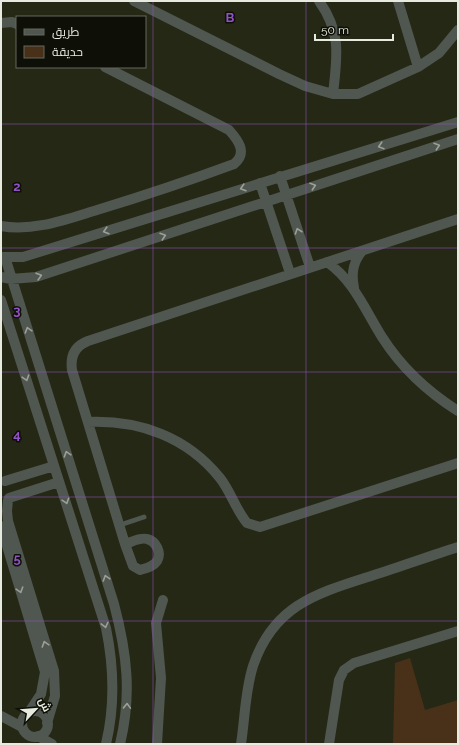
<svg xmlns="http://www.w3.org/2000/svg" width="459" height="745" font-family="Raleway,Cairo,sans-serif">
	<rect width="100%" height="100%" fill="#242815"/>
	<path fill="#483118" d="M 410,658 L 425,710 L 458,700 L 458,744 L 393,744 L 395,663 Z"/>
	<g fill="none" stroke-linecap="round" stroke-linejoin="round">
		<path stroke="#505750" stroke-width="5" d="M 120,525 L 144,517"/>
		<path stroke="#505750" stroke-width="10" d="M 134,1 L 279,74 L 305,86 L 333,94 C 337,57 342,33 319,1
			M 398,1 L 418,67
			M 1,23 L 12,22 L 17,24
			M 333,94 L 358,94 L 418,67 L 439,53 L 458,30
			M 280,176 L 310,267
			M 260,183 L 290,273
			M 1,226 C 33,232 67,219 97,210 C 143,196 188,181 234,164 C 248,153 238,140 229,130 L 105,67
			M 1,257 L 23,257 L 458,122
			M 5,257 L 114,604 C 127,653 132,695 120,744
			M 327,262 C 354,281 365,310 382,337 C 401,367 428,392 458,411
			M 1,277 L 11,279 L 36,277 L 458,139
			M 354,288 C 351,273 353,262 362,251
			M 1,300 L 106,628 C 114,667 115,706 106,744
			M 88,422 C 140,420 187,437 220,478 C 231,492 236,510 247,523 L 260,527 L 458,463
			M 5,481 L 54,466
			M 9,498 L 59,482
			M 8,500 L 7,511 L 8,521 L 54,671 L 55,696 L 47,723
			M 1,526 L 45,672 L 41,694 L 29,712
			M 125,544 C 132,542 140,537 147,539 C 156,541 162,553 157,561 C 153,567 146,568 140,570 L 133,566 L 125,544 L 72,370 C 70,356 75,346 88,341 L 458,219
			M22 724a13 13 0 1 1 26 0a13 13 0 1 1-26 0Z
			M 1,716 L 22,727
			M 38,736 L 52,744
			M 157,744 L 161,678 L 156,623 L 163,600
			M 241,744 C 245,718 245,691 253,666 C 274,604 318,593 374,575 C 402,566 430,556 458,547
			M 329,744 L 339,680 L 344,670 L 354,663 L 458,631"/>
	</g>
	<defs><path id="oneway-chevron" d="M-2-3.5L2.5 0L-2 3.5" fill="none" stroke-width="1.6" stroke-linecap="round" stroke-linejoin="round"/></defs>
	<g stroke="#9ca097">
		<use href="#oneway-chevron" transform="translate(381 146) rotate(163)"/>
		<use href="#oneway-chevron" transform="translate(437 146) rotate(-18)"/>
		<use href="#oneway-chevron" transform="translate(313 186) rotate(-18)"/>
		<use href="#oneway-chevron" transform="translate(243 188) rotate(163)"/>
		<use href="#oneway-chevron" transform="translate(106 231) rotate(163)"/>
		<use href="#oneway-chevron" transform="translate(298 231) rotate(-109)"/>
		<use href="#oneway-chevron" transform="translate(163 236) rotate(-18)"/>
		<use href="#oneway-chevron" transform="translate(39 276) rotate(-16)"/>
		<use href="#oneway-chevron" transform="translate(28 330) rotate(-107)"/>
		<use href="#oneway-chevron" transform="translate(26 378) rotate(72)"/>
		<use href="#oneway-chevron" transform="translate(67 454) rotate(-107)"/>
		<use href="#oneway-chevron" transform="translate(66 501) rotate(72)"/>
		<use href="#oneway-chevron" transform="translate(106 578) rotate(-107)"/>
		<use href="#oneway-chevron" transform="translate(20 590) rotate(73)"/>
		<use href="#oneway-chevron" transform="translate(105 625) rotate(76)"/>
		<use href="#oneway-chevron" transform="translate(45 644) rotate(-107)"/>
		<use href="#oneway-chevron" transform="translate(127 706) rotate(-88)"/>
	</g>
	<path fill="none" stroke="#9152c5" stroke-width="1" stroke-opacity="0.55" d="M 153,1 L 153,744M 306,1 L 306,744M 1,124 L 458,124M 1,248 L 458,248M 1,372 L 458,372M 1,497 L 458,497M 1,621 L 458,621"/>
	<g font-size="13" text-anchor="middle" font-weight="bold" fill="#9152c5" stroke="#0e1008" stroke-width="3" stroke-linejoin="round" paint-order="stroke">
		<text x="230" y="22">B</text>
		<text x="17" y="191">2</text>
		<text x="17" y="315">3</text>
		<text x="17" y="439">4</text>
		<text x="17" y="563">5</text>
	</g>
	<rect width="459" height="745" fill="none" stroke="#e7eade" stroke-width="4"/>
	<rect x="16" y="16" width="130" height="52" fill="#0e1008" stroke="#65675e"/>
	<rect x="24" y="29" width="20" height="6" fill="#505750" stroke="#65675e"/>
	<text x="52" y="36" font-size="12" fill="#e7eade">طريق</text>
	<rect x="24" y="46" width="20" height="12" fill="#483118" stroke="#65675e"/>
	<text x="52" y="56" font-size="12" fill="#e7eade">حديقة</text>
	<g transform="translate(36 709) rotate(64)" stroke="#0e1008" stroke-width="3" paint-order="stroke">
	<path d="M0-3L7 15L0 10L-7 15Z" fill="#e7eade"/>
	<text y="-6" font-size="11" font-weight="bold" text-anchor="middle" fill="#e7eade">ش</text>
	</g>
	<path d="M315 34v6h78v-6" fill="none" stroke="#e7eade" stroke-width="2"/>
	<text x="321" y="34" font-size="12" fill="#e7eade" stroke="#0e1008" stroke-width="3" paint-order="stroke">50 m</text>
</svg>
